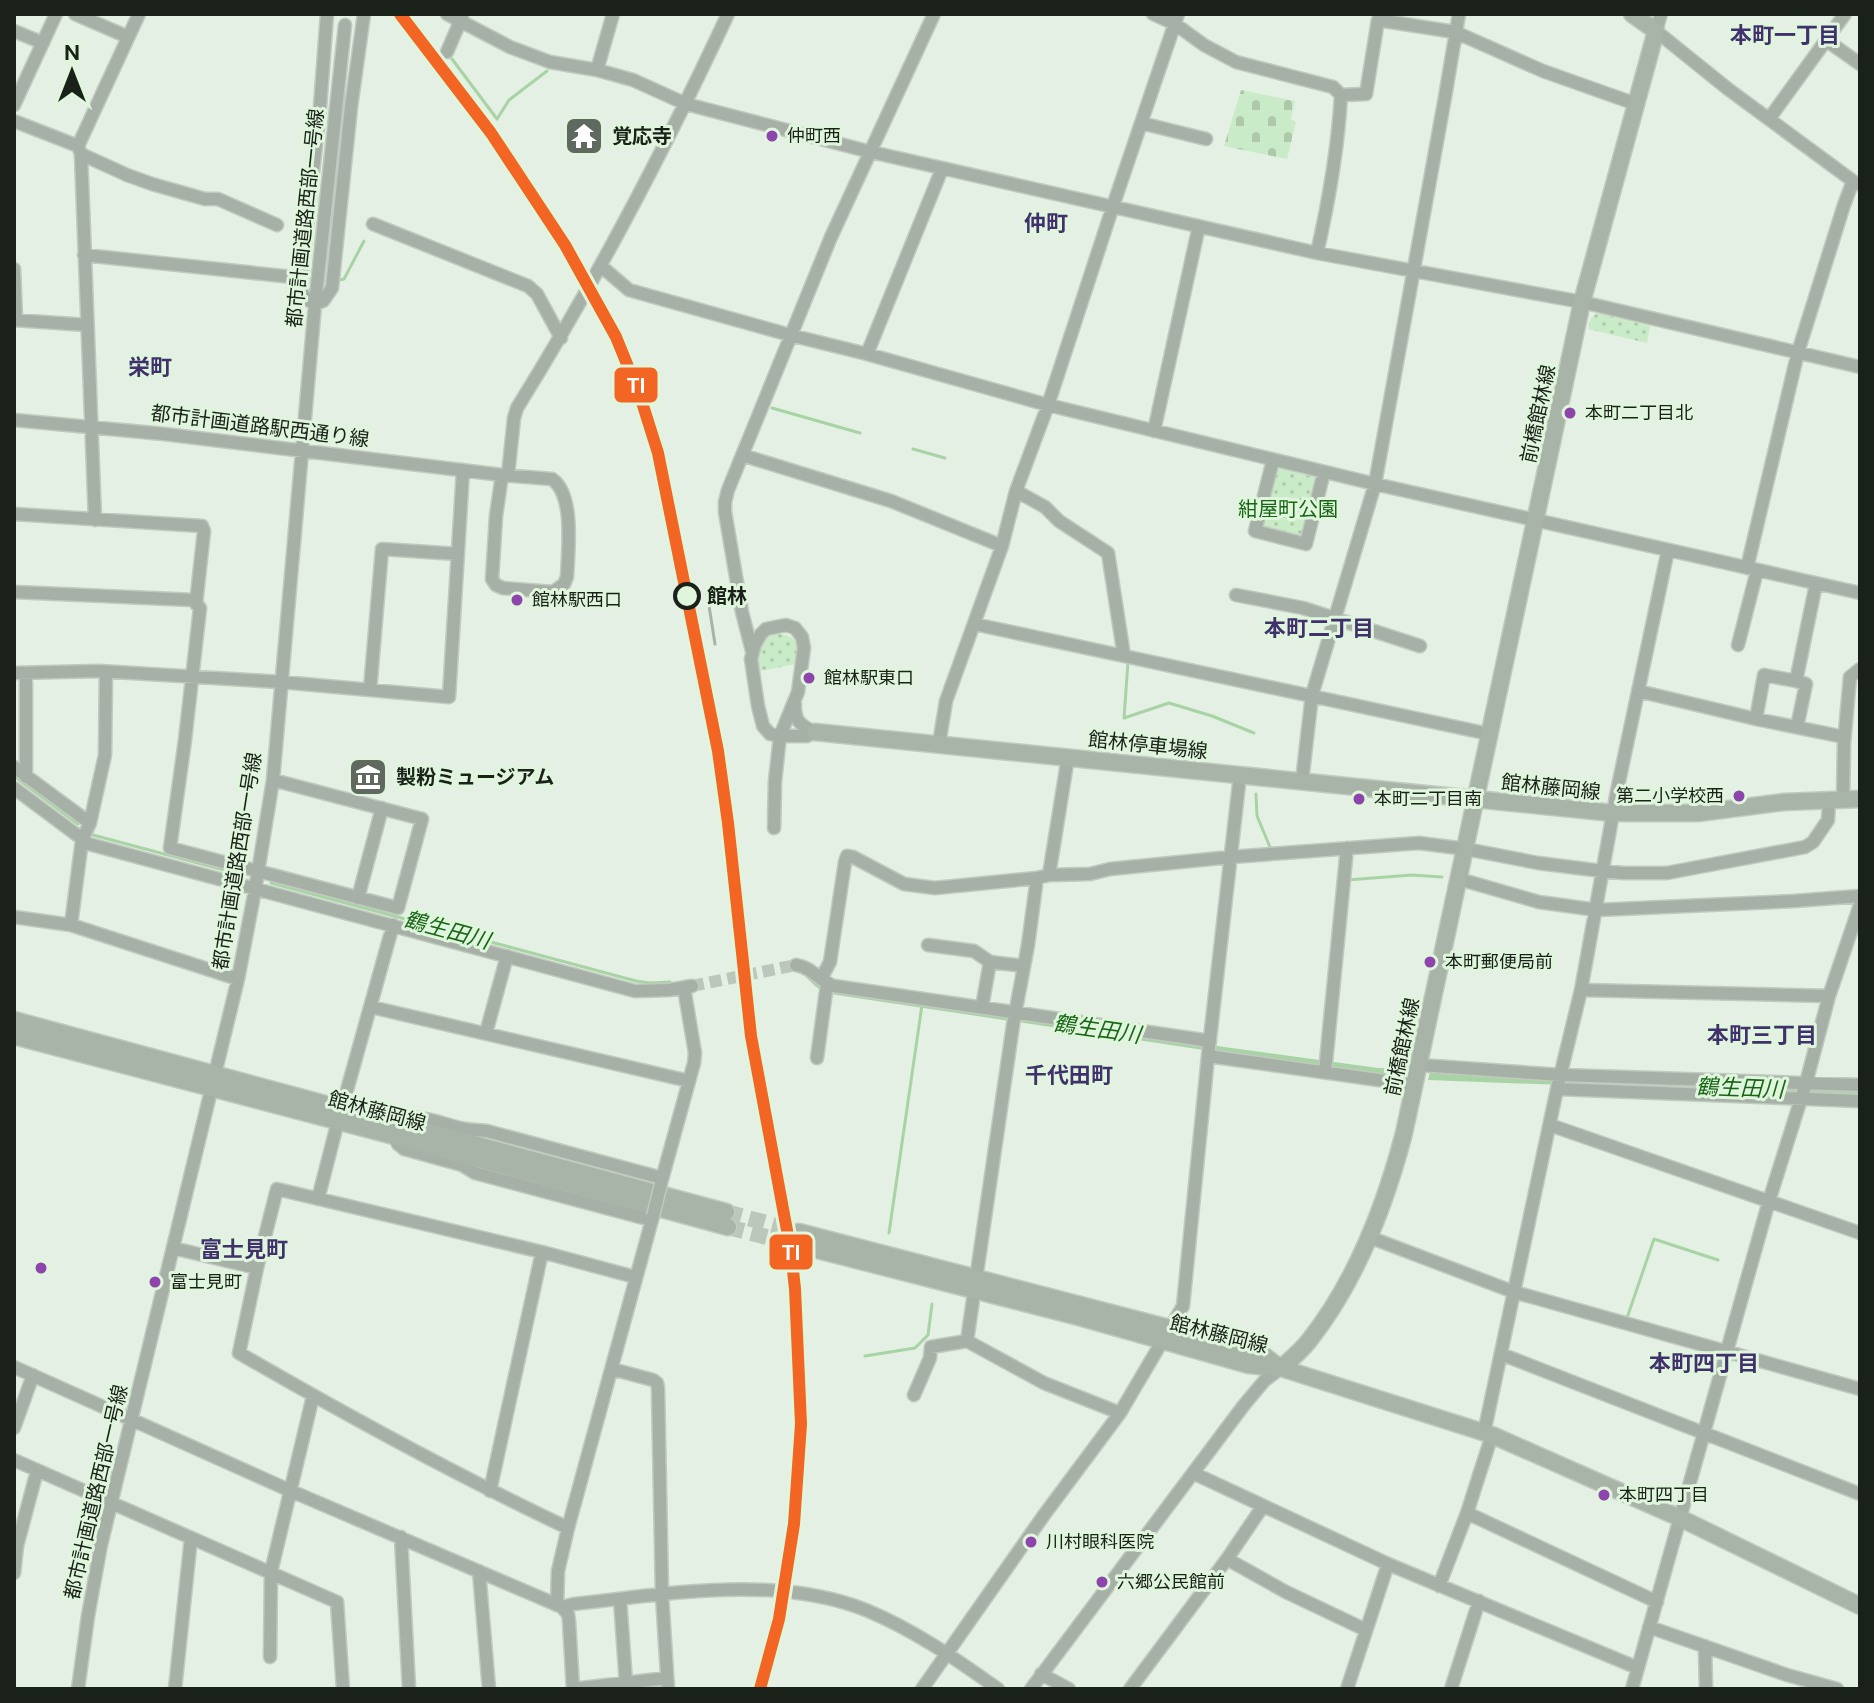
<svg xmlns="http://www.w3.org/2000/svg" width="1874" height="1703" font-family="'DM Sans','Noto Sans JP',sans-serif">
	<defs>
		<pattern id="cemetery-stones" width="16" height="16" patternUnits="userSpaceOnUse" patternTransform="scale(2)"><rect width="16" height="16" fill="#caebc7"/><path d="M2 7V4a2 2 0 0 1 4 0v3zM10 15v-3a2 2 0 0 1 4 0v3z" fill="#adc9aa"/></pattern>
		<pattern id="park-dots" width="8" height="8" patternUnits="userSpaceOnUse" patternTransform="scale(2)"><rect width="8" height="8" fill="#caebc7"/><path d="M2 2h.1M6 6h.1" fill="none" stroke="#adc9aa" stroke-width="1.8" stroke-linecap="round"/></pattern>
	</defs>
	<rect width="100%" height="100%" fill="#e4f0e3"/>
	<path fill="url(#cemetery-stones)" d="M 1241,90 L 1295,101 L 1291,119 L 1296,122 L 1287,159 L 1224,146 Z"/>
	<path fill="url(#park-dots)" d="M 1597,313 L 1650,326 L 1647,343 L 1588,329 L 1591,318 Z
		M 1274,467 L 1319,478 L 1304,538 L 1259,529 Z
		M 775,634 C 797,634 801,645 797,664 L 759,671 C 758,654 755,639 775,634 Z"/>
	<path fill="#a8d3a4" d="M 795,968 L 818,981 L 1173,1040 L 1378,1068 L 1406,1069 L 1405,1077 L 1378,1076 L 830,994 C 814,990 810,977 796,971 Z
		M 1430,1072 L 1860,1089 L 1860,1096 L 1428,1080 Z"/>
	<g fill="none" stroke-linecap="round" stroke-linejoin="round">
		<path stroke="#a8d3a4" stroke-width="3" d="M 452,59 L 497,119 L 509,100 L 547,71
			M 339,280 L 344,279 L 364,241
			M 772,408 L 860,433
			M 913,449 L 945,458
			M 1128,662 L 1124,718 L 1169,703 L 1212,716 L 1254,733
			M 14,776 L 78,824
			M 1256,794 L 1257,816 L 1270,847
			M 93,835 L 239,874
			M 1347,880 L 1412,875 L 1442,877
			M 271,883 L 636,981 L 650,983 L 670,982
			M 889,1233 L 922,1005
			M 1627,1318 L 1654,1239 L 1718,1260
			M 865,1356 L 915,1348 L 928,1335 L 932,1304"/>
		<path stroke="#bbc7ba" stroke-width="12" stroke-dasharray="12 6" stroke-linecap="butt" d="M 692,986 L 796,965"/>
		<path stroke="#bbc7ba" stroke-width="16" stroke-dasharray="16 8" stroke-linecap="butt" d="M 726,1212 L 799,1232
			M 728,1227 L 802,1246"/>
		<g stroke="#c0cabf" stroke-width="15">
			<path id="minor" d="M 75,14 L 128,37
				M 327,14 L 320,107 L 301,283 C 301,294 305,299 315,304 L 323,301 L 332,288 L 351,107 L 364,14
				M 447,14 L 510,47 L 550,62 L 597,70 L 633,80 L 686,104 L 871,152 L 1317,253 L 1582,302 L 1860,367
				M 1153,14 L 1175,24 L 1204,45 L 1236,62 L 1333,87 L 1341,95 C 1338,149 1329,200 1317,253
				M 1661,14 L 1656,31 L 1728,89 L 1857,184
				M 14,31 L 43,43
				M 1826,40 L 1860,64
				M 447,52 L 462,17
				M 597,70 L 613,14
				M 1341,95 L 1366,94 L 1378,20 L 1455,32 L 1543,71 L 1636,104
				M 14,105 L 56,14
				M 1769,119 L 1845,14
				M 14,121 L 78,146 L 81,154 L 95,520
				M 1141,123 L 1206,139
				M 78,146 L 139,14
				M 81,154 L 127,175 L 152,184 L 205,199 L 218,199 L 277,225
				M 373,224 L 528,286 L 537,294 L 561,338
				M 84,255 L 302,278
				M 601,266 L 629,290 L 790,335 L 867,354 L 1048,405 L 1375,484 L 1860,593
				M 14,269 L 16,320
				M 14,320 L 87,325
				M 867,354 L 942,169
				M 14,420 L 164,434 L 502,475 L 552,479 C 575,495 568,551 567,577 L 564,584 L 553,592 L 503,588 L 496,585 L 492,579 L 496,516 L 502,475
				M 1154,431 L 1199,226
				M 742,455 L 891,501 L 1002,546
				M 1273,460 L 1255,531 L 1306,544 L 1324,472
				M 508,475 L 514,418 L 517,408 C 596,281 665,149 728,14
				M 1016,491 L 1045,507 L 1059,521 L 1108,553 L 1124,656 L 1489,734
				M 14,514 L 202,526 L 204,531 L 196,604
				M 1747,568 L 1798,352 L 1844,205 L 1853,181
				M 14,592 L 194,600 L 200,608 L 185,740 L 170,848 L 398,908 L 422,819 L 273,780
				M 1236,595 L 1303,608 L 1420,646
				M 974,624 L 1124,656
				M 1738,645 L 1757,571
				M 752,651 L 742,612 L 725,512 L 725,502 L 728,490 L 831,237 L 934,14
				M 14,673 L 99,671 L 281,682 L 449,697 L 463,470
				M 26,673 L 26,777
				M 1796,681 L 1806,684 L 1797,727
				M 370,690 L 382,549 L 458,554
				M 1638,691 L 1756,719 L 1844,737
				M 795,704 C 794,721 801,726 815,732
				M 1756,719 L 1764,675 L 1796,681 L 1816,584
				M 939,744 L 946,701 L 1002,546 L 1016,491 L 1048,405 L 1113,206 L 1178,14
				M 14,767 L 90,823 L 82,840 L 71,925
				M 1302,781 L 1312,695 L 1375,484 L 1445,97 L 1459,14
				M 14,788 L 89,844 L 635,991 L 669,990 L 692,986
				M 1843,799 L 1844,743 L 1850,677 L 1860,669
				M 90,823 L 105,755 L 106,672
				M 774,828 L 775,781 L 780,736 L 798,692 L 804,648 L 802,637 L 795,628 L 786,625 L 766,629 L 761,634 L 755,644 L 751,659 L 758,706 L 763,726 L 770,734 L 780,736 L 807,736 L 815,732
				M 1049,875 L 1068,757
				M 1459,879 L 1539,902 L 1597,910 L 1794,901 L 1860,896
				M 358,898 L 382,808
				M 14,917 L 71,925 L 238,979
				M 928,945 L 974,951 L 990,962 L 1024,966
				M 796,965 C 812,967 819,981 834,986 L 1210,1041
				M 821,979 L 830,962 L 845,862 L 847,856 L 853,857 L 904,884 L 935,888 L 1037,878 L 1049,875 L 1090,874 L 1110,869 L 1231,857 L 1419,843 L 1466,849 L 1538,863 L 1602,871 L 1623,873 L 1667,873 L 1805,847 L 1813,842 L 1828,820 L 1829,800
				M 1581,990 L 1829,996
				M 371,1007 L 689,1081
				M 982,1007 L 990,962
				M 486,1033 L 507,956
				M 1208,1056 L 1414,1085
				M 817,1058 L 827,984
				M 1419,1065 L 1561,1075 L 1860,1085
				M 1325,1072 L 1347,848
				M 1557,1089 L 1860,1101
				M 342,1108 L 393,925
				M 395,1123 C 416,1111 438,1123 460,1128 C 469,1130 478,1130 487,1131 L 662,1178
				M 1550,1125 L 1860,1233
				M 394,1136 L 398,1144 L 404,1149 L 462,1165 L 475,1173 L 651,1220
				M 661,1183 L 694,1063 L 695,1053 L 684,988
				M 318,1199 L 338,1121
				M 1369,1237 L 1514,1292 L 1860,1389
				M 173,1248 L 257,1268
				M 967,1341 L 1013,1025 L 1028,945 L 1037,878
				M 1501,1354 L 1860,1494
				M 14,1367 L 291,1491 L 562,1607 L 568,1614 L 569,1621 L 573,1689
				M 612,1369 L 653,1380 L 657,1383 L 658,1388 L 662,1595 L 668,1689
				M 914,1395 L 930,1358 L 931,1347 L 967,1341 L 1044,1383 L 1120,1413
				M 14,1428 L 33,1375
				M 1484,1433 L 1557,1089 L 1581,990 L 1617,791 L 1668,550
				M 14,1460 L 337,1602 L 343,1689
				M 1193,1473 L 1388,1564 L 1638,1668
				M 490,1491 L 542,1252
				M 1467,1513 L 1657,1602
				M 568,1528 C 456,1475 346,1415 239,1353 L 257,1268 L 277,1189 L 542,1252 L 635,1277
				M 401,1537 L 409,1689
				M 1227,1559 L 1286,1592 L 1366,1630
				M 479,1571 L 489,1689
				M 14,1573 L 17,1546 L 37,1471
				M 1439,1586 L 1467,1513 L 1492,1435
				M 620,1599 L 626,1683
				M 557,1605 L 558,1571 L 568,1528 L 653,1216
				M 562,1607 L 574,1604 C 669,1594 774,1574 866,1610 C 914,1630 956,1659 998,1689
				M 1649,1627 L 1787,1675 L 1837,1689
				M 1705,1646 L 1706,1689
				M 270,1657 L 271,1572 L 313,1396
				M 1041,1674 L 1069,1689
				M 78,1689 L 88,1616 L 101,1545 L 238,979 L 255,890 L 273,780 L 315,304 L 345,25
				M 175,1689 L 191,1538
				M 573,1689 L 667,1678
				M 922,1689 L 1044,1515 L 1120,1413 L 1183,1306 L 1208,1056 L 1240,775
				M 1031,1689 L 1244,1405 L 1265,1380 L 1281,1368
				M 1130,1689 L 1227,1559 L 1263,1506
				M 1347,1689 L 1388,1564
				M 1451,1689 L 1479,1601
				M 1632,1689 L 1769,1201 L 1806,1083 L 1829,996 L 1860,905"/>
		</g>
		<g stroke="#c0cabf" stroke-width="19">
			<path id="major" d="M 815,732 L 1613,813 L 1698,813 L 1784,802 L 1860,799
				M 14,1020 L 726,1212
				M 14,1036 L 394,1136 L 728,1227
				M 799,1232 L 1258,1351 L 1279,1367
				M 802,1246 L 1079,1317 L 1249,1365 L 1281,1368 L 1492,1435 L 1680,1518 L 1860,1606
				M 1281,1368 C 1290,1360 1300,1352 1308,1342 C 1356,1282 1385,1206 1404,1133 L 1582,302 L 1656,31 L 1632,14"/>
		</g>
		<use href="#minor" stroke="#a7b0a7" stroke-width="12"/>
		<use href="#major" stroke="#a8b4a7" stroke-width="16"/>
		<path stroke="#a8b2a8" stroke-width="3" d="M 506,166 L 541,208
			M 707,593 L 715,644"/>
		<g stroke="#c0cabf" stroke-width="15" stroke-linecap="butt">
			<path id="minor-bridge" d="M 653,1216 L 661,1184"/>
		</g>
		<use href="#minor-bridge" stroke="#a7b0a7" stroke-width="12"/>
		<g stroke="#dff6dd" stroke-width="18">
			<path id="rail-1" d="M 400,14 L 491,133 L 565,245 L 616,337 L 640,396 L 658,453 L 718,751 L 728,823 L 751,1036 L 791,1252 L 795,1289 L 801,1424 L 794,1524 L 779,1619 L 760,1689"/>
		</g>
		<use href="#rail-1" stroke="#f26522" stroke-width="12"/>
	</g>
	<defs>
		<g id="temple-square" transform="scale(2)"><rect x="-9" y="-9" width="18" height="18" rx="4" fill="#60695f" stroke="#dff6dd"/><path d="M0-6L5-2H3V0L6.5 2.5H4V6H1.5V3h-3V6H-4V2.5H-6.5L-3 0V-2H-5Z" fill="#fff"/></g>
		<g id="museum-square" transform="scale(2)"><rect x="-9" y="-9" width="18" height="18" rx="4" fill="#60695f" stroke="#dff6dd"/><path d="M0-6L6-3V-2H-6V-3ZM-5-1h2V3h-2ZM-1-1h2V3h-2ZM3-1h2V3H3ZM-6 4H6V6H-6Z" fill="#fff"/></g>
	</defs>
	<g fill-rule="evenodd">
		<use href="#temple-square" x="584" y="136"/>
		<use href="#museum-square" x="368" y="777"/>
	</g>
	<g fill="#8e44ad" stroke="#dff6dd" stroke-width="3">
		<circle cx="772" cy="136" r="7"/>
		<circle cx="1570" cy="413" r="7"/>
		<circle cx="517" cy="600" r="7"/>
		<circle cx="809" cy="678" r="7"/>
		<circle cx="1739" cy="796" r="7"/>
		<circle cx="1359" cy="799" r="7"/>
		<circle cx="1430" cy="962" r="7"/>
		<circle cx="41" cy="1268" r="7"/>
		<circle cx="155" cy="1282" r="7"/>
		<circle cx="1604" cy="1495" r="7"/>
		<circle cx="1031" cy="1542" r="7"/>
		<circle cx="1102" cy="1582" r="7"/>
	</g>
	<circle fill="#dff6dd" stroke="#192118" stroke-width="4" cx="687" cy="596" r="12"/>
	<g text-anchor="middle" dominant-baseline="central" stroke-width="6" stroke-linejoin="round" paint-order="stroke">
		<g font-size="18" fill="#192118" stroke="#dff6dd" text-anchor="start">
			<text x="787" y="136">仲町西</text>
			<text x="1585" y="413">本町二丁目北</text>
			<text x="532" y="600">館林駅西口</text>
			<text x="824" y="678">館林駅東口</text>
			<text x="1724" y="796" text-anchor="end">第二小学校西</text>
			<text x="1374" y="799">本町二丁目南</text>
			<text x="1445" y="962">本町郵便局前</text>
			<text x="170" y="1282">富士見町</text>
			<text x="1619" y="1495">本町四丁目</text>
			<text x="1046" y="1542">川村眼科医院</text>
			<text x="1117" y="1582">六郷公民館前</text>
		</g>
		<g font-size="20" font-weight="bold" fill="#192118" stroke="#dff6dd" text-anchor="start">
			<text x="612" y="136">覚応寺</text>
			<text x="396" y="777">製粉ミュージアム</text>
		</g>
		<g font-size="20" fill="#192118" stroke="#dff6dd">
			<text transform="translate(305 218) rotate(-84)">都市計画道路西部一号線</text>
			<text transform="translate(1538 414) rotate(-78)">前橋館林線</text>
			<text transform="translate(260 426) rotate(7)">都市計画道路駅西通り線</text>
			<text transform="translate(1148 745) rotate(6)">館林停車場線</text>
			<text transform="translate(1551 787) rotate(6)">館林藤岡線</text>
			<text transform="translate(237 861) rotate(-81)">都市計画道路西部一号線</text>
			<text transform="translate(1402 1047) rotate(-78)">前橋館林線</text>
			<text transform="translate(377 1111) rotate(15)">館林藤岡線</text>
			<text transform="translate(1219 1334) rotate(14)">館林藤岡線</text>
			<text transform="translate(96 1492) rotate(-77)">都市計画道路西部一号線</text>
		</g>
		<g font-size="20" fill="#186516" stroke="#dff6dd">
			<text x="1288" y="509">紺屋町公園</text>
		</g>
		<g font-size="20" font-weight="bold" fill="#192118" stroke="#dff6dd" text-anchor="start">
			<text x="707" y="596">館林</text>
		</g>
		<g font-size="22" font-weight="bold" fill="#40316d" stroke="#dff6dd">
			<text x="1785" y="35">本町一丁目</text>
			<text x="1046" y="223">仲町</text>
			<text x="150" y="367">栄町</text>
			<text x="1319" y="628">本町二丁目</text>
			<text x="1762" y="1035">本町三丁目</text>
			<text x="1069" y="1075">千代田町</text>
			<text x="244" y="1249">富士見町</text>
			<text x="1704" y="1363">本町四丁目</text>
		</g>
		<g font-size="22" font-style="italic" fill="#196617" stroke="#dff6dd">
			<text transform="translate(447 930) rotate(15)">鶴生田川</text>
			<text transform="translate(1097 1029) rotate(8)">鶴生田川</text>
			<text transform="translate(1740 1088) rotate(2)">鶴生田川</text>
		</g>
	</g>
	<g stroke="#dff6dd" stroke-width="3">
		<rect x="613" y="366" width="46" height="38" rx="8" fill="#f26522"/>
		<rect x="768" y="1233" width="46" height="38" rx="8" fill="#f26522"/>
	</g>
	<g font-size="22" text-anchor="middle" font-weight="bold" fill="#fff">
		<text x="636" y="393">TI</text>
		<text x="791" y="1260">TI</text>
	</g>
	<rect width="1874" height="1703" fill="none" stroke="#192118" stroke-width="32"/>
	<g transform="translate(72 72)" stroke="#dff6dd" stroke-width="6" paint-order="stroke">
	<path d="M0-6L14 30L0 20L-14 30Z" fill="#192118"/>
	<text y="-12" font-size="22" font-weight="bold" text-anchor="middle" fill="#192118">N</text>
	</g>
</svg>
